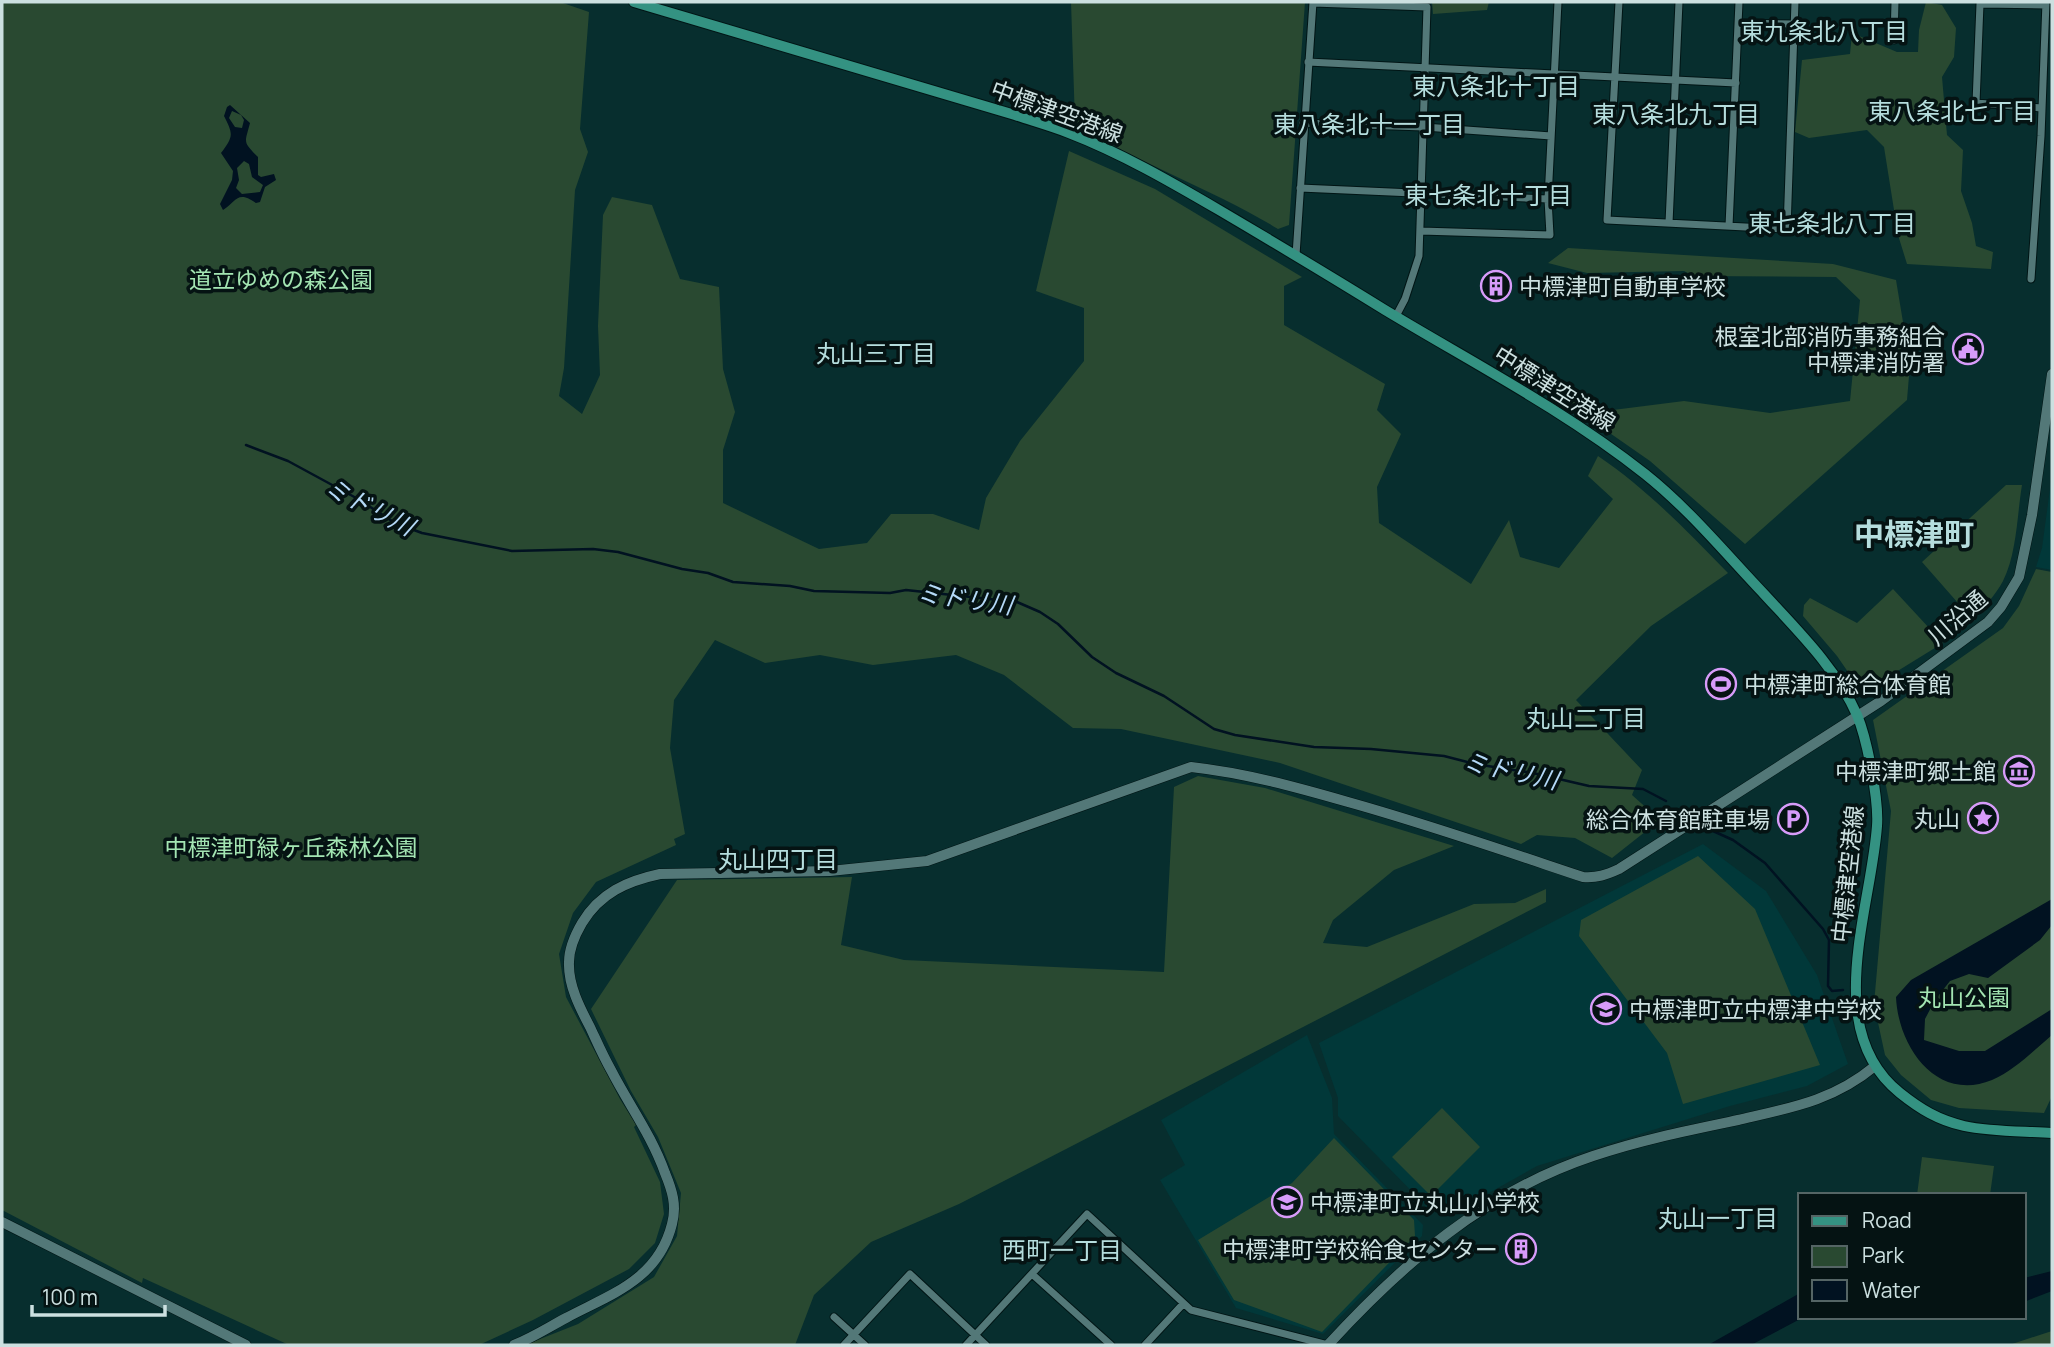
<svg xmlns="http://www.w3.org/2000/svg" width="2054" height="1347" font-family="Manrope,'Noto Sans JP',sans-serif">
	<rect width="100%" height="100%" fill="#072e2e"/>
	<path fill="#013839" d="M 2052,474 L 2052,570 L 2036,567 L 2042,548 Z
		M 1703,844 L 1766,891 L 1817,975 L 1848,1064 L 1807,1086 L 1730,1106 L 1537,1166 L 1453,1213 L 1430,1210 L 1338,1116 L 1338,1098 L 1319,1043 Z
		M 1307,1035 L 1332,1098 L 1334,1134 L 1423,1225 L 1422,1236 L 1323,1334 L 1236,1308 L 1160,1180 L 1185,1165 L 1161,1120 Z"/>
	<path fill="#294931" d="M 2,2 L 560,2 L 589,12 L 580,129 L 588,152 L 575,190 L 564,368 L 559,396 L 582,414 L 600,375 L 598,326 L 603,215 L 612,197 L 652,205 L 680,279 L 719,287 L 723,369 L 735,412 L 723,450 L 723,503 L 819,549 L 867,543 L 891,514 L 933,514 L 979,530 L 986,498 L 1020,441 L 1084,361 L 1084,308 L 1036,291 L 1069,151 L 1155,189 L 1302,277 L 1284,286 L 1284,325 L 1385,384 L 1377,410 L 1401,434 L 1377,487 L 1379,523 L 1471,584 L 1509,520 L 1520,557 L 1559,568 L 1613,499 L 1588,476 L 1598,456 C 1647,489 1687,531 1728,573 L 1651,626 L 1576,700 L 1642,770 L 1632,795 L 1660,820 L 1612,858 L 1575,838 L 1537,835 L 1521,844 L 1280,763 L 1121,729 L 1073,728 L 1004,675 L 956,655 L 873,665 L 820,655 L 765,663 L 715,640 L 674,700 L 670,748 L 685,834 L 674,839 L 676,845 L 596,882 L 573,913 L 559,954 L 566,997 L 620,1099 L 636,1125 L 634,1127 L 660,1182 L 664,1214 L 655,1243 L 629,1269 L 533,1320 L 479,1345 L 289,1345 L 143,1278 L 142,1283 L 2,1210 Z
		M 1071,2 L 1305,2 L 1289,225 L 1278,229 C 1213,189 1139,165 1075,122 Z
		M 1432,2 L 1489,2 L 1487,10 L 1433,14 Z
		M 1926,2 L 1942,5 L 1956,28 L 1954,57 L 1942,77 L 1947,135 L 1963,150 L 1961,191 L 1972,223 L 1976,246 L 1993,252 L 1991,269 L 1907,264 L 1898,235 L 1884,147 L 1867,130 L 1809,138 L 1795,132 L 1802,60 L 1850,54 L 1852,33 L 1897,52 L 1918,52 L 1919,30 Z
		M 1568,248 L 1833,264 L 1896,280 L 1910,364 L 1907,400 L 1745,544 L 1650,461 L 1568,404 L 1577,396 L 1593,400 L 1605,411 L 1684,401 L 1770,413 L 1850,401 L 1860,300 L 1836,277 L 1694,276 L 1684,271 L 1587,273 L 1548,263 Z
		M 2006,485 L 2022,485 C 2017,515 2017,553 2003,581 C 1995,596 1984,607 1972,619 L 1922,562 Z
		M 2036,569 L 2052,572 L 2052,1096 L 2044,1113 L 1959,1108 L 1931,1100 L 1901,1075 L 1885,1055 L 1874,1004 L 1891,811 L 1873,720 L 2003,628 L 2019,606 Z
		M 1893,589 L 1943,643 L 1870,688 L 1857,685 L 1837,656 L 1803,616 L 1804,605 L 1810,598 L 1857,623 Z
		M 1198,776 L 1265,788 L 1454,846 L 1394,870 L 1333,920 L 1323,943 L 1367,947 L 1474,904 L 1515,903 L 1546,889 L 1546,902 L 959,1204 L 871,1242 L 814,1295 L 795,1345 L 525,1345 L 578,1324 L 654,1277 L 677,1236 L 681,1193 L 658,1137 L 631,1091 L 591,1009 L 677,880 L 852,877 L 841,945 L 904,960 L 1164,972 L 1174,787 Z
		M 1698,856 L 1755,909 L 1820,1065 L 1683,1104 L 1667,1053 L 1579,936 L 1581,920 Z
		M 1442,1108 L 1480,1147 L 1431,1196 L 1392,1157 Z
		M 1334,1138 L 1414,1220 L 1415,1236 L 1322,1332 L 1234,1300 L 1198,1240 L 1292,1183 Z
		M 1922,1157 L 1994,1166 L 1990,1195 L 1917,1195 Z
		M 2052,1331 L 2052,1345 L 2009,1345 Z"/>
	<path fill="#011221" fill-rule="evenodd" d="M 230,105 L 250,123 C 245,143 242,141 258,157 L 258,175 L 261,177 L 274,174 L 276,180 L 265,187 L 260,202 L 256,203 C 237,190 237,201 223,210 L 220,204 L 232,180 L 233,171 L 221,153 C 234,136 233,134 224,116 L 227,107 ZM 232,111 L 241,115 L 244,120 L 242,128 L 235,127 L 229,118 ZM 244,161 L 249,164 L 252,177 L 263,185 L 260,192 L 242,194 L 236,188 L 239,180 L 237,168 Z
		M 2052,899 L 2052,925 L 2040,940 L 1988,978 L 1969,974 L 1950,981 L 1935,1000 L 1925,1019 L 1924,1040 L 1959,1051 L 1985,1051 L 2052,1009 L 2052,1035 C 2033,1051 2015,1070 1992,1080 C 1936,1103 1898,1046 1896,997 L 1911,980 Z
		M 2052,1271 L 2052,1291 L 2024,1302 L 2024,1278 Z
		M 1800,1293 L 1800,1317 L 1804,1317 L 1751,1345 L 1708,1345 Z"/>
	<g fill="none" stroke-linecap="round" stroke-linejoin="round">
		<path stroke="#011221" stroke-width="2.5" d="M 246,445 L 288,461 L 358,499 L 395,523 L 422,533 L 512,551 L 593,549 L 618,552 L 682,569 L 708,573 L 733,582 L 790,586 L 814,591 L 890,593 L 906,590 L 1017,602 L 1040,612 L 1058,624 L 1092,657 L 1116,673 L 1164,696 L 1214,729 L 1235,735 L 1314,747 L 1371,749 L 1444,756 L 1475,764 L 1533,773 L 1589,786 L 1643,789 L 1666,801
			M 1713,831 L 1733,840 L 1765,863 L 1823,929 L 1829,940 L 1828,986 L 1832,991 L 1843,990"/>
		<g stroke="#001515" stroke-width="9">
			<path id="street" d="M 1619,2 L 1607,220 L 1787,229 L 1795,2
				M 1980,2 L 1980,4 L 2046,5
				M 1313,3 L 1427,7 L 1419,256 L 1405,299 L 1396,316
				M 1980,4 L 1976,103 L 2042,108
				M 1739,23 L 1794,24
				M 1894,40 L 1895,2
				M 1308,62 L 1736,83
				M 1303,123 L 1424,127 L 1551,136
				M 1300,188 L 1548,199 L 1558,2
				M 1669,223 L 1679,2
				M 1729,226 L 1739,2
				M 1421,231 L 1550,235 L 1548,199
				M 1296,255 L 1313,2
				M 2031,279 L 2041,136 L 2046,2
				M 1032,1274 L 1111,1345
				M 834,1317 L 865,1345
				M 844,1345 L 910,1274 L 986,1345
				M 966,1345 L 1087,1214 L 1191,1310 L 1328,1345
				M 1145,1345 L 1183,1304"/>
		</g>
		<g stroke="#001515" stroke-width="11">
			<path id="secondary" d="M 2,1222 L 246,1345
				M 514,1345 C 532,1338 549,1327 566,1318 C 611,1294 658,1280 672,1224 C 677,1205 672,1190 665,1173 C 652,1136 629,1105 611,1070 C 603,1056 597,1042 590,1027 C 580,1008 568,985 569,962 C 569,948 575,935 582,923 C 600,893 627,881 660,874 L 830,871 L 927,861 L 1191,767 C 1245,773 1296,787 1348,802 C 1427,824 1505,851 1583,877 C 1597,878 1606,875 1619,869 L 1881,701 L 1988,622 L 2001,607 L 2019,577 L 2032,515 L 2052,374
				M 1328,1345 C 1404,1262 1485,1192 1593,1156 C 1640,1140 1690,1130 1738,1120 C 1790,1108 1833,1101 1875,1066"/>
		</g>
		<g stroke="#001515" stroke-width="12">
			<path id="primary" d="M 634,2 L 1015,115 C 1033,121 1051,126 1069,133 C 1121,153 1171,182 1219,210 C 1275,243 1330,276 1385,310 C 1473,363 1564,410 1645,474 C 1689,509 1725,553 1764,594 C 1797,630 1837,669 1857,715 C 1867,739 1879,800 1877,826 C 1871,910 1821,1030 1900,1093 C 1920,1109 1938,1120 1964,1126 C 1992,1132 2023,1131 2052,1133"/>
		</g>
		<use href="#street" stroke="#537878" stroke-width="7"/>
		<use href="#secondary" stroke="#537878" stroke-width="10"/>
		<use href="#primary" stroke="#349282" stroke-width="10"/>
	</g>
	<defs>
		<g id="building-ring" transform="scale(1.575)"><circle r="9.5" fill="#051313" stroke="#d79bf9" stroke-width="1.5"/><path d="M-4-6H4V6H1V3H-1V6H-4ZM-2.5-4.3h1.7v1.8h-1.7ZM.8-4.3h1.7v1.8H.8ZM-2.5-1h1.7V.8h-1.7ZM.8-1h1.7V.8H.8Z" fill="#d79bf9"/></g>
		<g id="civic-ring" transform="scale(1.575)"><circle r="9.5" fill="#051313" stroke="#d79bf9" stroke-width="1.5"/><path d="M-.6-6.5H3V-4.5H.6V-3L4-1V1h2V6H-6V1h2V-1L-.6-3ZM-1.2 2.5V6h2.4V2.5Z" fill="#d79bf9"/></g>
		<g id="stadium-ring" transform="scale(1.575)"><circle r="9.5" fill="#051313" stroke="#d79bf9" stroke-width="1.5"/><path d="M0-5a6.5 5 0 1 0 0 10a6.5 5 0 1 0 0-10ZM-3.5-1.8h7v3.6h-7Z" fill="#d79bf9"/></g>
		<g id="museum-ring" transform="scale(1.575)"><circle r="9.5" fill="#051313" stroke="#d79bf9" stroke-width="1.5"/><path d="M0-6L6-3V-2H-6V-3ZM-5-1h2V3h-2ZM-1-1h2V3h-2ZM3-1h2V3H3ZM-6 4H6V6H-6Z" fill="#d79bf9"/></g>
		<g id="sight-ring" transform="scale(1.575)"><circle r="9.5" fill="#051313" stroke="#d79bf9" stroke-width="1.5"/><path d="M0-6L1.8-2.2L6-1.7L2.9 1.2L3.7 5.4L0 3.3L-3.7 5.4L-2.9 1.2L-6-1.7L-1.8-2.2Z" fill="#d79bf9"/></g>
		<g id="parking-ring" transform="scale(1.575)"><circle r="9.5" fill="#051313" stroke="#d79bf9" stroke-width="1.5"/><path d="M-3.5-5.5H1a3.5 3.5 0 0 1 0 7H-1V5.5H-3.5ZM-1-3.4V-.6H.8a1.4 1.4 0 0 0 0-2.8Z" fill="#d79bf9"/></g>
		<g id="school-ring" transform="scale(1.575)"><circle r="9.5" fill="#051313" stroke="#d79bf9" stroke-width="1.5"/><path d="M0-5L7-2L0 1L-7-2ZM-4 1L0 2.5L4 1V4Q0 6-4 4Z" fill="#d79bf9"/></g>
	</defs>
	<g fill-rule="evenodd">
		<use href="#building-ring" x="1496" y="286"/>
		<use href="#civic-ring" x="1968" y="349"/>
		<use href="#stadium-ring" x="1721" y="684"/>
		<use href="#museum-ring" x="2019" y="771"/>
		<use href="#sight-ring" x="1983" y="818"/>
		<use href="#parking-ring" x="1793" y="819"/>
		<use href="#school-ring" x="1606" y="1009"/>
		<use href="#school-ring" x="1287" y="1202"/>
		<use href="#building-ring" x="1521" y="1249"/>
	</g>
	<g text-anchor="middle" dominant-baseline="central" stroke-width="7" stroke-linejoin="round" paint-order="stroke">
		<g font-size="23" fill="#cce0e0" stroke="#051313">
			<text transform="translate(1057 111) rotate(20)">中標津空港線</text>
			<text transform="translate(1555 388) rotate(32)">中標津空港線</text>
			<text transform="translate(1957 617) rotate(-41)">川沿通</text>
			<text transform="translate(1847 874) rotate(-84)">中標津空港線</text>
		</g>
		<g font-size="23" fill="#a3e5b2" stroke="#051313">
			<text x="281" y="279">道立ゆめの森公園</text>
			<text x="291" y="847">中標津町緑ヶ丘森林公園</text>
			<text x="1964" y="997">丸山公園</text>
		</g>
		<g font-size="23" fill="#cce0e0" stroke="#051313" text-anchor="end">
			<text x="1519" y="286" text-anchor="start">中標津町自動車学校</text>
			<text x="1945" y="336">根室北部消防事務組合<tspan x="1945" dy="26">中標津消防署</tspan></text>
			<text x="1744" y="684" text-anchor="start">中標津町総合体育館</text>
			<text x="1996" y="771">中標津町郷土館</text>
			<text x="1960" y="818">丸山</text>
			<text x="1770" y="819">総合体育館駐車場</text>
			<text x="1629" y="1009" text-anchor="start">中標津町立中標津中学校</text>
			<text x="1310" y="1202" text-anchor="start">中標津町立丸山小学校</text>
			<text x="1498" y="1249">中標津町学校給食センター</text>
		</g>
		<g font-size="24" fill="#b5dddd" stroke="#051313">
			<text x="1824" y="30">東九条北八丁目</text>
			<text x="1496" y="85">東八条北十丁目</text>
			<text x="1952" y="110">東八条北七丁目</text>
			<text x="1676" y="113">東八条北九丁目</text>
			<text x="1369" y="123">東八条北十一丁目</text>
			<text x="1488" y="194">東七条北十丁目</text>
			<text x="1832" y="222">東七条北八丁目</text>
			<text x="876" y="352">丸山三丁目</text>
			<text x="1586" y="717">丸山二丁目</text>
			<text x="778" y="858">丸山四丁目</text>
			<text x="1718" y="1217">丸山一丁目</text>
			<text x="1062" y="1249">西町一丁目</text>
		</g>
		<g font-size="24" font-style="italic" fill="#b4d9f7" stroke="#051313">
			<text transform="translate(370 506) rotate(27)">ミドリ川</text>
			<text transform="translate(965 598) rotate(8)">ミドリ川</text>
			<text transform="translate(1511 770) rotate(12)">ミドリ川</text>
		</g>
		<g font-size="30" font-weight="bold" fill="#b5dddd" stroke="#051313">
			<text x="1914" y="533">中標津町</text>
		</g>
	</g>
	<rect width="2054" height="1347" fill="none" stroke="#cce0e0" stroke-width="7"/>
	<rect x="1798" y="1193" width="228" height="126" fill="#051313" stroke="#556565" stroke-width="2"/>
	<rect x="1812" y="1216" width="35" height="10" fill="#349282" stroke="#556565" stroke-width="2"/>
	<text x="1862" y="1228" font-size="21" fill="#cce0e0">Road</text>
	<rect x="1812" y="1246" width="35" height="21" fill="#294931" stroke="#556565" stroke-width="2"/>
	<text x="1862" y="1263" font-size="21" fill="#cce0e0">Park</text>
	<rect x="1812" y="1280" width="35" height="21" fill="#011221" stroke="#556565" stroke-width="2"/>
	<text x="1862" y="1298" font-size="21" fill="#cce0e0">Water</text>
	<path d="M32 1305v10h133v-10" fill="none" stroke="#cce0e0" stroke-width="3.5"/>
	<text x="42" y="1305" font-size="21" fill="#cce0e0" stroke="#051313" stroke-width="5" paint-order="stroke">100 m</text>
</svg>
